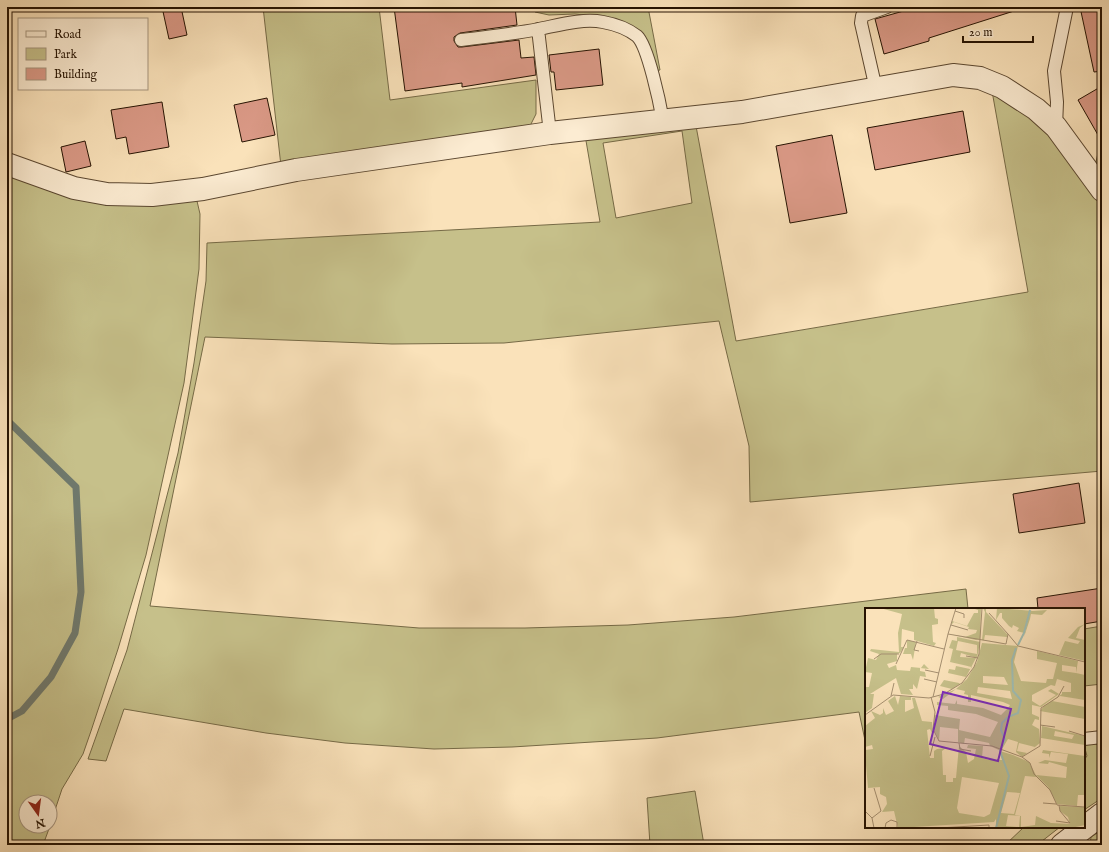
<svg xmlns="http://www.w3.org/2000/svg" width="1109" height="852" font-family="'IM FELL English',serif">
	<rect width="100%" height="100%" fill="#fae2ba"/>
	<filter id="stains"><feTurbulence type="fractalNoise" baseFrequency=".005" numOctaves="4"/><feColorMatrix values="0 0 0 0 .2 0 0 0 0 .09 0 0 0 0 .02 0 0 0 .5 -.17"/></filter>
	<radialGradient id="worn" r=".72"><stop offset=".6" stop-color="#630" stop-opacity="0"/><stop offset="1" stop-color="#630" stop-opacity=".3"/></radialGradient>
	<path fill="#c6c08a" stroke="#766a46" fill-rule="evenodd" d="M 263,7 L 379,7 L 390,100 L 536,80 L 536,114 L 530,126 L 281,166 Z
		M 532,7 L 577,7 L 577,10 L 593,7 L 648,7 L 660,70 L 654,71 L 647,48 L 602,17 L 575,14 L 549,15 L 535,12 Z
		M 992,91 L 1049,130 L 1083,174 L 1102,202 L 1102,471 L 750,502 L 749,446 L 719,321 L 504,343 L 392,344 L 205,337 L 150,606 L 419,628 L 525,628 L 628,625 L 734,617 L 966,589 L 968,609 L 866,609 L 866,745 L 859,712 L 657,738 L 512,747 L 434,749 L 345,743 L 266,733 L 124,709 L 106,761 L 88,759 L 127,650 L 178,453 L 194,363 L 206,281 L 207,243 L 600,222 L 585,135 L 696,126 L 736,341 L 1028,292 ZM 682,131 L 692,203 L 616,218 L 603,143 Z
		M 1102,148 L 1102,177 L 1095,166 L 1098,153 Z
		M 7,174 C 33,184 58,196 85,201 C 118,208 155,200 188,197 L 197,201 L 200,214 L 199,269 L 184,383 L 146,555 L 118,649 L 91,731 L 83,754 L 62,789 L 50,825 L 50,802 L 26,802 L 26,826 L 50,826 L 43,845 L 7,845 Z
		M 1102,626 L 1102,684 L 1084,686 L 1084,629 Z
		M 1102,743 L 1102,798 L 1084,810 L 1084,760 L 1087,756 L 1084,745 Z
		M 695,791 L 704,845 L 650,845 L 647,798 Z
		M 1024,827 L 1060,827 L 1037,845 L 1005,845 Z
		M 1102,830 L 1102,845 L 1090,845 L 1091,837 Z"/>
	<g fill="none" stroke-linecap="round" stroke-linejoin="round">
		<path stroke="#6f796d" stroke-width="7" d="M 7,420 L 76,487 L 81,592 L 75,633 L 51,677 L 22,711 L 7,719"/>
	</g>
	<path fill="#da9986" stroke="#261302" d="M 162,7 L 181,7 L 187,35 L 169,39 Z
		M 394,7 L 515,7 L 517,25 L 460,33 L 454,37 L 454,41 L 458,47 L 462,47 L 519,40 L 521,58 L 534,57 L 536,75 L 462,87 L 462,83 L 405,91 Z
		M 918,7 L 1014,7 L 1014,11 L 929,38 L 929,41 L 884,54 L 875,19 Z
		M 1080,7 L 1102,7 L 1102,71 L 1094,72 Z
		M 599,49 L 603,85 L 556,90 L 554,72 L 551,72 L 549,55 Z
		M 1102,86 L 1102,142 L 1078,100 Z
		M 267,98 L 275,135 L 242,142 L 234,105 Z
		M 162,102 L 169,147 L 129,154 L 126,137 L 116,139 L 111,110 Z
		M 963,111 L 970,152 L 875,170 L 867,128 Z
		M 832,135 L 847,213 L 790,223 L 776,146 Z
		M 85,141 L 91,166 L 66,172 L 61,147 Z
		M 1079,483 L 1085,523 L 1019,533 L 1013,494 Z
		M 1102,588 L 1102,621 L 1084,624 L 1084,609 L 1038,609 L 1037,598 Z"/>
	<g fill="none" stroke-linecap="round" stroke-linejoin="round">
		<g stroke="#5b4730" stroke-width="14">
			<path id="service" d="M 538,29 L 550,133
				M 461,40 C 487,37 513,34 539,29 C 559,25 583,18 603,22 C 614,24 628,29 637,36 C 648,46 660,104 663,121
				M 876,89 L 861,23 L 862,16 L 887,7
				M 1056,127 L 1057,102 L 1054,71 L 1067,7
				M 1084,739 L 1102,737"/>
		</g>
		<g stroke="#5b4730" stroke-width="24">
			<path id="minor" d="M 7,164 L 74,188 L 107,194 L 152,195 L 203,189 L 296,170 L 550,133 L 742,112 L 953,75 L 980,78 L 1002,87 L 1036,109 L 1056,127 L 1102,190"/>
		</g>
		<g stroke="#5b4730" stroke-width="24">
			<path id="tertiary" d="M 1062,845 L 1102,814"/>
		</g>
		<use href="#service" stroke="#fcecd2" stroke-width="12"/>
		<use href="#minor" stroke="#fcecd2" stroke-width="22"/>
		<use href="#tertiary" stroke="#fcecd2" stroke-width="22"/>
	</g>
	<g transform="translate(865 608)">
		<rect width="220" height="220" fill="#fae2ba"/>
		<path d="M 15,0 L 69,0 L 70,10 L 73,11 L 73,16 L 67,17 L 68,34 L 71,35 L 69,38 L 49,32 L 49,24 L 37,21 L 36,39 L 39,39 L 35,45 L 32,46 L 32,53 L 22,56 L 24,60 L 31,57 L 32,62 L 45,63 L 46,59 L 56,60 L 59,56 L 64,61 L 55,60 L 55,63 L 60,64 L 61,69 L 55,68 L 52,81 L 48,76 L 48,81 L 44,81 L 48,87 L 36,86 L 31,70 L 13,81 L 5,86 L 9,86 L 7,100 L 0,105 L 0,79 L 4,79 L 7,65 L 0,64 L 3,50 L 11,52 L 14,46 L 5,43 L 6,41 L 34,44 L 33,25 L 37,6 ZM 107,0 L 116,0 L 115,31 L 111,32 L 84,26 L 100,29 L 111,25 L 112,22 L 103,21 L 104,19 L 89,14 L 86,17 L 87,13 L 102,18 L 109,5 L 113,5 L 113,2 ZM 118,0 L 121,0 L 121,4 L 142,26 L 142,29 L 120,27 L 119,32 L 139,35 L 117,32 L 120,4 ZM 132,0 L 168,3 L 182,2 L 177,7 L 166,6 L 165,11 L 159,29 L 164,6 L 159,25 L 152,23 L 154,20 L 148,17 L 147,20 L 144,18 L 137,10 L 137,5 L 135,5 L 131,12 ZM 220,16 L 215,20 L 211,30 L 220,32 L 220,53 L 194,47 L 200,33 L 213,36 L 215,33 L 203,30 L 213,19 ZM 92,29 L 115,34 L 112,50 L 96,45 L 95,49 L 111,50 L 101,69 L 83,65 L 84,61 L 90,62 L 91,58 L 105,61 L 107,59 L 85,54 L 88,41 L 84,40 L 87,32 L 92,33 ZM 93,33 L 112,37 L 112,46 L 91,42 ZM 42,32 L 51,34 L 48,52 L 46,46 L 38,46 L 40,40 L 42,40 ZM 117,35 L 153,38 L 149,54 L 156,73 L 181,75 L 182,71 L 188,71 L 192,55 L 172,51 L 172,43 L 213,53 L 211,65 L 220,67 L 220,92 L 195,88 L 187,93 L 220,99 L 220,111 L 175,103 L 179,98 L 197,86 L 197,84 L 206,84 L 206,75 L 192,71 L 190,78 L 186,77 L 167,87 L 167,93 L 175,98 L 191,87 L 183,83 L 186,81 L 194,86 L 176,99 L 167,97 L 167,106 L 174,109 L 174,112 L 170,111 L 167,117 L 174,121 L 175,135 L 157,149 L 151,144 L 153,134 L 143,131 L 136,143 L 125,138 L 124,135 L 100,130 L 99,136 L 93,134 L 93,121 L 75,119 L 74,132 L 68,120 L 70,107 L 95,111 L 94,122 L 125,129 L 133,114 L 111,106 L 83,102 L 83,98 L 72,97 L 72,94 L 90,96 L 92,92 L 92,96 L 118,100 L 136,107 L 143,100 L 145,97 L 138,94 L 106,87 L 106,94 L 103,94 L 103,87 L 99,86 L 100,83 L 91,81 L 78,91 L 73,89 L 91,81 L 102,71 L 112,54 ZM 197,57 L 211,59 L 211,65 L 197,63 ZM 118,68 L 139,69 L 143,77 L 118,75 ZM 113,79 L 145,83 L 147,91 L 112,85 ZM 154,135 L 170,139 L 162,145 L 152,143 ZM 79,72 L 94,75 L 95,76 L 87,81 L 75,78 ZM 30,88 L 33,97 L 35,88 L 46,89 L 46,92 L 40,92 L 40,104 L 49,100 L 47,90 L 50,90 L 57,113 L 67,114 L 68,127 L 65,121 L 62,122 L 65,150 L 69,150 L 69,143 L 72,141 L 81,140 L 77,143 L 78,167 L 81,167 L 81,174 L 88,174 L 88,170 L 91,170 L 94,138 L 101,144 L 103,155 L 109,151 L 111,141 L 102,140 L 103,137 L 118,138 L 117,150 L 124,152 L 137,152 L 135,143 L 148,147 L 164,154 L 172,169 L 160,168 L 150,207 L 156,208 L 156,219 L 170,217 L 171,208 L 186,215 L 205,216 L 203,209 L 195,203 L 195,198 L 220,199 L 220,217 L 206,220 L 131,220 L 131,211 L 129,214 L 33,220 L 29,203 L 17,204 L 22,196 L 21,189 L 15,186 L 15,179 L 3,180 L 0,146 L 0,142 L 8,141 L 7,137 L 0,139 L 0,118 L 10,110 L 6,103 L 15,107 L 18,105 L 18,100 L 21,107 L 29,103 L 23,93 ZM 97,169 L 134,175 L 125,206 L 119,209 L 94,205 L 92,200 ZM 142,184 L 155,185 L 149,206 L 136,205 ZM 143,207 L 155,208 L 154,219 L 141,218 ZM 177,118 L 220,128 L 220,137 L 176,130 ZM 190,123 L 209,127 L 207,131 L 189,128 ZM 178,142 L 220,148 L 220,187 L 213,187 L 212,198 L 192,196 L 183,179 L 171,167 L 201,170 L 202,159 L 184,154 L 183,156 L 173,155 L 180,152 L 201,155 L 203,146 L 186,144 L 184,150 L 184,146 L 177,145 Z" fill="#c6c08a" fill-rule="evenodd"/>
		<path fill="none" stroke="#9fbdb4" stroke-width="2" d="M 153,37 L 159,25 L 165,2M 131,220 L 144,168 L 135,143 L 140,131 L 136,122 L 137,115 L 143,109 L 153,105 L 156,92 L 148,83 L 147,52 L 151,40"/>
		<path fill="none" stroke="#a58f70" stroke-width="1" d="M 90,3 L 99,6 L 99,10M 124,5 L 143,26M 86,17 L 103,22M 83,26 L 91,0M 52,33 L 49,42 L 54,43M 101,48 L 113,50M 9,51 L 16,46 L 34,46M 31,56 L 42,32 L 79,41M 60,62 L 74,65M 59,71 L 72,74M 26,88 L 29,75M 66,89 L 70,104 L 68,121 L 74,133 L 127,138 L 157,149 L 165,155 L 169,166 L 185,182 L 192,197 L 220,199M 68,89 L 83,26 L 141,36 L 143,26 L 153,38 L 220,54M 0,107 L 28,87 L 64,90 L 79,86 L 97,75 L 109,59 L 114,46 L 117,0M 175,117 L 190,119M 204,123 L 220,128M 94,135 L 95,141 L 106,143M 65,148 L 70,129M 157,149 L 175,138 L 176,100 L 193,89 L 199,78M 178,195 L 191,196M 0,203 L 7,210 L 9,220M 7,210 L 16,203 L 9,180M 191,213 L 205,215 L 195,203 L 194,197M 20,220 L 21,215 L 26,212 L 32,214 L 32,220M 74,220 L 124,217 L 124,220"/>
		<path fill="#7b2cbf" fill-opacity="0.15" stroke="#7b2cbf" stroke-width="2" d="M 78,84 L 146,101 L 133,153 L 65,136 Z"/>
		<rect width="220" height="220" fill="none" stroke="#261302" stroke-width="2"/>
	</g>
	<rect width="1109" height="852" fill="none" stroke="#fae2ba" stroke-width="24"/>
	<rect x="8" y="8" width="1093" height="836" fill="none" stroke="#261302" stroke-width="2"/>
	<rect x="12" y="12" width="1085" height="828" fill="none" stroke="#261302"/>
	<rect x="18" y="18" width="130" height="72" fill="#fcecd2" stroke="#a6957f"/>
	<rect x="26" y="31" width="20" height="6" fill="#fcecd2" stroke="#a6957f"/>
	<text x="54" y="38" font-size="12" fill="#261302">Road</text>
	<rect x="26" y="48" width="20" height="12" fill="#c6c08a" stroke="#a6957f"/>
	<text x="54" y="58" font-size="12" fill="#261302">Park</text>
	<rect x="26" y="68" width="20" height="12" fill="#da9986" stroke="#a6957f"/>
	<text x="54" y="78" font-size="12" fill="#261302">Building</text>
	<g transform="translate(38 814) rotate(166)"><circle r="19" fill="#fcecd2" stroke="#a6957f"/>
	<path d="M0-3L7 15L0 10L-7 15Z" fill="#8f2418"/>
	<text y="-6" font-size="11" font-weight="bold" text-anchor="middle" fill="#261302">N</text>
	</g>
	<path d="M963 36v6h70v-6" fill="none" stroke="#261302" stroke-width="2"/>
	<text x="969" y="36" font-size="12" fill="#261302" stroke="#fcecd2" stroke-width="3" paint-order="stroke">20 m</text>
	<rect width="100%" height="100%" filter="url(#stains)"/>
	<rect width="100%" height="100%" fill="url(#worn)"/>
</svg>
